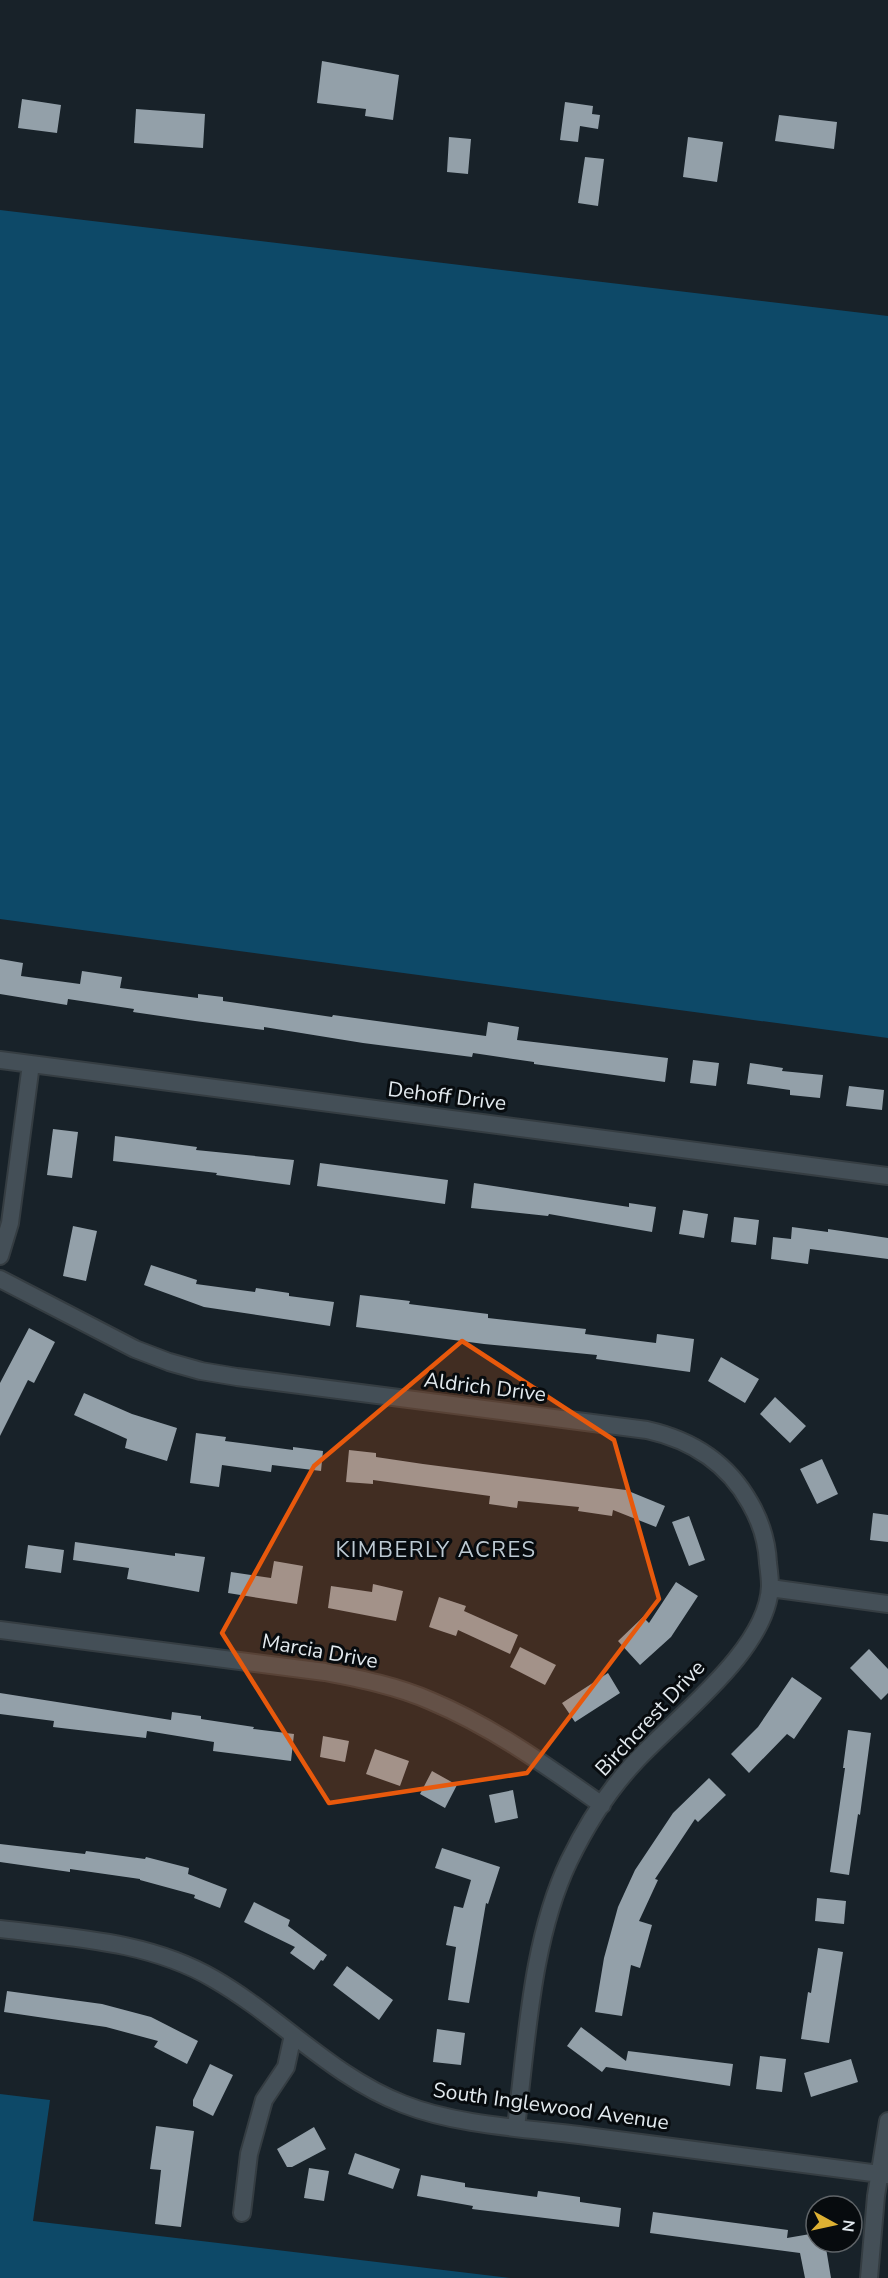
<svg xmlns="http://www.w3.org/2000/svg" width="888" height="2278" font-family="'Nunito Sans',sans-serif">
	<rect width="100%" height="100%" fill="#182229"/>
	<path fill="#0d4968" d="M 0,210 L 888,316 L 888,1038 L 0,919 Z
		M 0,2094 L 50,2100 L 33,2221 L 511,2278 L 0,2278 Z"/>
	<path fill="#93a0a9" d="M 322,61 L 399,75 L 393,120 L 365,116 L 366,109 L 317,103 Z
		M 22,99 L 61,105 L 57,133 L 18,128 Z
		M 565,102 L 593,106 L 592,114 L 600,115 L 598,129 L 580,126 L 578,142 L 560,140 Z
		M 136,109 L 205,114 L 203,148 L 134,143 Z
		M 779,115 L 837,122 L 834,149 L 775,141 Z
		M 449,137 L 471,139 L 468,174 L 447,172 Z
		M 688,137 L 723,142 L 717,182 L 683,177 Z
		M 585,157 L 604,159 L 598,206 L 578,203 Z
		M 0,959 L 23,963 L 21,976 L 80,984 L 82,971 L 122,977 L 120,988 L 198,998 L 198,994 L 223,997 L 223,1001 L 332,1017 L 333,1015 L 486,1036 L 488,1022 L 519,1027 L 517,1040 L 668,1058 L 665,1082 L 534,1064 L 534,1062 L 473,1053 L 472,1057 L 363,1043 L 264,1027 L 264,1030 L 195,1021 L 133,1012 L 134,1009 L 68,999 L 67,1005 L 0,994 Z
		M 693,1060 L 719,1063 L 716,1086 L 690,1083 Z
		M 750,1063 L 783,1068 L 782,1071 L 823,1075 L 820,1098 L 790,1095 L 790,1090 L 747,1084 Z
		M 849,1086 L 884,1090 L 882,1110 L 846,1106 Z
		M 53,1129 L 78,1132 L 72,1178 L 47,1175 Z
		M 115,1136 L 197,1147 L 196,1150 L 294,1160 L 290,1185 L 216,1175 L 217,1173 L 113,1161 Z
		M 320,1163 L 448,1180 L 445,1204 L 317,1186 Z
		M 474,1183 L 629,1207 L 629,1203 L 656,1207 L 652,1232 L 549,1214 L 548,1216 L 471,1208 Z
		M 683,1210 L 708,1214 L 704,1238 L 679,1234 Z
		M 734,1217 L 759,1220 L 756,1245 L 731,1242 Z
		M 73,1226 L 97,1231 L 86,1281 L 63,1276 Z
		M 792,1227 L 828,1232 L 828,1229 L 888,1238 L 888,1259 L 810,1249 L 808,1264 L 771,1259 L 773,1237 L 791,1239 Z
		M 151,1265 L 197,1280 L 196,1284 L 255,1292 L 256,1288 L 289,1293 L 289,1296 L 334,1302 L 330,1326 L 204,1307 L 144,1285 Z
		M 360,1295 L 410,1301 L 409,1304 L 488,1314 L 488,1318 L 586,1329 L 585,1334 L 656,1343 L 657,1334 L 694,1339 L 690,1372 L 596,1359 L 597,1355 L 484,1344 L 356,1327 Z
		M 29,1328 L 55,1342 L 34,1383 L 28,1380 L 0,1436 L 0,1383 Z
		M 721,1357 L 759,1379 L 745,1403 L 708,1381 Z
		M 84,1393 L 132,1414 L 177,1428 L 167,1461 L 125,1448 L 127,1439 L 74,1415 Z
		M 775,1397 L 806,1426 L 790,1443 L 760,1414 Z
		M 196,1433 L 226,1437 L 225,1441 L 293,1450 L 293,1447 L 323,1451 L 321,1471 L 272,1465 L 271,1472 L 222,1465 L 219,1487 L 190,1483 Z
		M 349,1450 L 376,1453 L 376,1457 L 423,1464 L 626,1490 L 665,1506 L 656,1527 L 613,1510 L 612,1516 L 578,1511 L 579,1507 L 518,1501 L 517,1508 L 489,1504 L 490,1496 L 373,1480 L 373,1484 L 346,1482 Z
		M 822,1459 L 838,1494 L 817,1504 L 800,1469 Z
		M 873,1513 L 888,1515 L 888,1542 L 870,1540 Z
		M 689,1516 L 705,1560 L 689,1566 L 672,1522 Z
		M 75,1542 L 175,1556 L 175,1553 L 205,1557 L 199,1592 L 127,1579 L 129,1568 L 73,1560 Z
		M 28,1545 L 64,1550 L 61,1573 L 25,1568 Z
		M 274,1561 L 303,1566 L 297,1604 L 228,1593 L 231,1572 L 271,1578 Z
		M 676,1582 L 698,1596 L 671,1637 L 640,1665 L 618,1641 L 643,1617 L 649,1623 Z
		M 373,1584 L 403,1591 L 396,1621 L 328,1608 L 331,1586 L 372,1592 Z
		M 439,1597 L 466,1606 L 464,1611 L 518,1635 L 510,1654 L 458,1630 L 456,1636 L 429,1627 Z
		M 520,1647 L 556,1665 L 545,1685 L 510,1667 Z
		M 869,1649 L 888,1669 L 888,1693 L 881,1700 L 850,1668 Z
		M 608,1673 L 620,1693 L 575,1722 L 562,1703 Z
		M 792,1677 L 822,1698 L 794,1739 L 787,1734 L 749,1773 L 731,1754 L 758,1727 Z
		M 0,1693 L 171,1720 L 172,1712 L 201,1716 L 201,1719 L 254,1727 L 253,1729 L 294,1734 L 291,1761 L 213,1751 L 214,1742 L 147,1731 L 146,1738 L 53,1727 L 54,1721 L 0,1714 Z
		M 848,1730 L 871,1733 L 860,1815 L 858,1814 L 849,1875 L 830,1872 L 845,1768 L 843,1768 Z
		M 323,1736 L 349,1741 L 345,1762 L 320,1757 Z
		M 375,1749 L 409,1761 L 400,1786 L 366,1774 Z
		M 432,1771 L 457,1785 L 445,1808 L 420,1794 Z
		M 709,1778 L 726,1795 L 698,1822 L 695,1819 L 655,1879 L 658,1880 L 639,1921 L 652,1925 L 640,1968 L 631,1965 L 622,2016 L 595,2012 L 604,1958 L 618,1907 L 635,1870 L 673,1813 Z
		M 513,1790 L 518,1818 L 495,1823 L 489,1795 Z
		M 0,1844 L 85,1854 L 86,1851 L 145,1859 L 146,1857 L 189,1868 L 188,1874 L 227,1889 L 220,1908 L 194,1898 L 195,1895 L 140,1880 L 140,1879 L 70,1869 L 70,1872 L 0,1862 Z
		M 442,1848 L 500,1867 L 488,1904 L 486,1903 L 469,2003 L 448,2000 L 456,1947 L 446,1945 L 454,1906 L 463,1908 L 471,1880 L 435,1868 Z
		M 817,1898 L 846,1901 L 844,1924 L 815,1921 Z
		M 254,1902 L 290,1920 L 288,1926 L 327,1955 L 323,1961 L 321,1960 L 314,1970 L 290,1953 L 295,1947 L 244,1922 Z
		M 818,1948 L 843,1952 L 829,2043 L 801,2039 L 808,1992 L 811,1993 Z
		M 347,1966 L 393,2000 L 379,2020 L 333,1985 Z
		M 7,1991 L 102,2004 L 151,2017 L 198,2041 L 187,2064 L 154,2047 L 158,2041 L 106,2027 L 4,2012 Z
		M 581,2027 L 626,2061 L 628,2051 L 733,2064 L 730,2086 L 606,2067 L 602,2072 L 567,2046 Z
		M 437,2029 L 465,2033 L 461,2065 L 433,2062 Z
		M 760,2056 L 786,2059 L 782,2092 L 756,2089 Z
		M 851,2059 L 858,2082 L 811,2097 L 804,2073 Z
		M 210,2064 L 233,2075 L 213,2116 L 193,2106 L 193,2100 Z
		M 156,2126 L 194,2131 L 181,2227 L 155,2224 L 161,2170 L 150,2169 Z
		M 314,2127 L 326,2149 L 292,2167 L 287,2167 L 277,2149 Z
		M 355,2153 L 400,2169 L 393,2189 L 348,2174 Z
		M 309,2168 L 329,2171 L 324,2201 L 304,2198 Z
		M 421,2175 L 465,2183 L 465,2187 L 537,2197 L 538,2191 L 580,2197 L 580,2202 L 621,2208 L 619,2227 L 472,2209 L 473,2206 L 417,2196 Z
		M 653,2212 L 788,2230 L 787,2238 L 816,2233 L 816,2242 L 825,2242 L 831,2278 L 805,2278 L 800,2253 L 650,2233 Z"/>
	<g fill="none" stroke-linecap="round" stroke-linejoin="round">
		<g stroke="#353d42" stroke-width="20">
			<path id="street" d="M 0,1060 L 888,1176
				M 0,1256 L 10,1223 L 31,1064
				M 0,1279 L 135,1349 L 169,1362 L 201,1371 L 237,1377 L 647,1430 C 692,1440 727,1462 750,1503 C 761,1522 767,1541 768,1563 C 769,1571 770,1578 770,1586 C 768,1650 675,1718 634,1763 C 608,1791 586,1826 569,1861 C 531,1940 527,2041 516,2127
				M 770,1588 L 888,1604
				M 0,1630 L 325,1672 C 361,1679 397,1686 431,1701 C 493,1727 547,1766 602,1805
				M 0,1929 C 73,1938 149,1941 214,1979 C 280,2017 331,2076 403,2104 C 456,2125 522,2128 579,2135 C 682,2149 785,2162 888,2175
				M 242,2213 L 249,2154 L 264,2100 L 286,2067 L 293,2035
				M 869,2278 L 876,2196 L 888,2121"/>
		</g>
		<use href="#street" stroke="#444f57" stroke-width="16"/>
	</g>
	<path fill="#e8590c" fill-opacity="0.2" stroke="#e8590c" stroke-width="4.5" stroke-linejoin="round" d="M 462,1341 L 614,1440 L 659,1599 L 527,1773 L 329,1803 L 222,1633 L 314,1466 Z"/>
	<g text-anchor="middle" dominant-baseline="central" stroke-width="6" stroke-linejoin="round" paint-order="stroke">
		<g font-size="21" fill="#e2e9ee" stroke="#070b0e">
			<text transform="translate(447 1096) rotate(7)">Dehoff Drive</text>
			<text transform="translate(485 1387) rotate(7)">Aldrich Drive</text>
			<text transform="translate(320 1651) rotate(10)">Marcia Drive</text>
			<text transform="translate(650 1718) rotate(-47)">Birchcrest Drive</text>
			<text transform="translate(551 2106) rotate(8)">South Inglewood Avenue</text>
		</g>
		<g font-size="22" letter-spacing="1.5" fill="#bdcad3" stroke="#070b0e">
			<text x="436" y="1550">KIMBERLY ACRES</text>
		</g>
	</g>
	<g transform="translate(834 2224) rotate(98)"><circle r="28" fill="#070b0e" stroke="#5f6468" stroke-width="1.5"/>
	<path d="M0-4.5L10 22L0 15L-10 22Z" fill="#deb133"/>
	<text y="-9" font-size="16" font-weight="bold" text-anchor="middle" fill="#e2e9ee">N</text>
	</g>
</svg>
